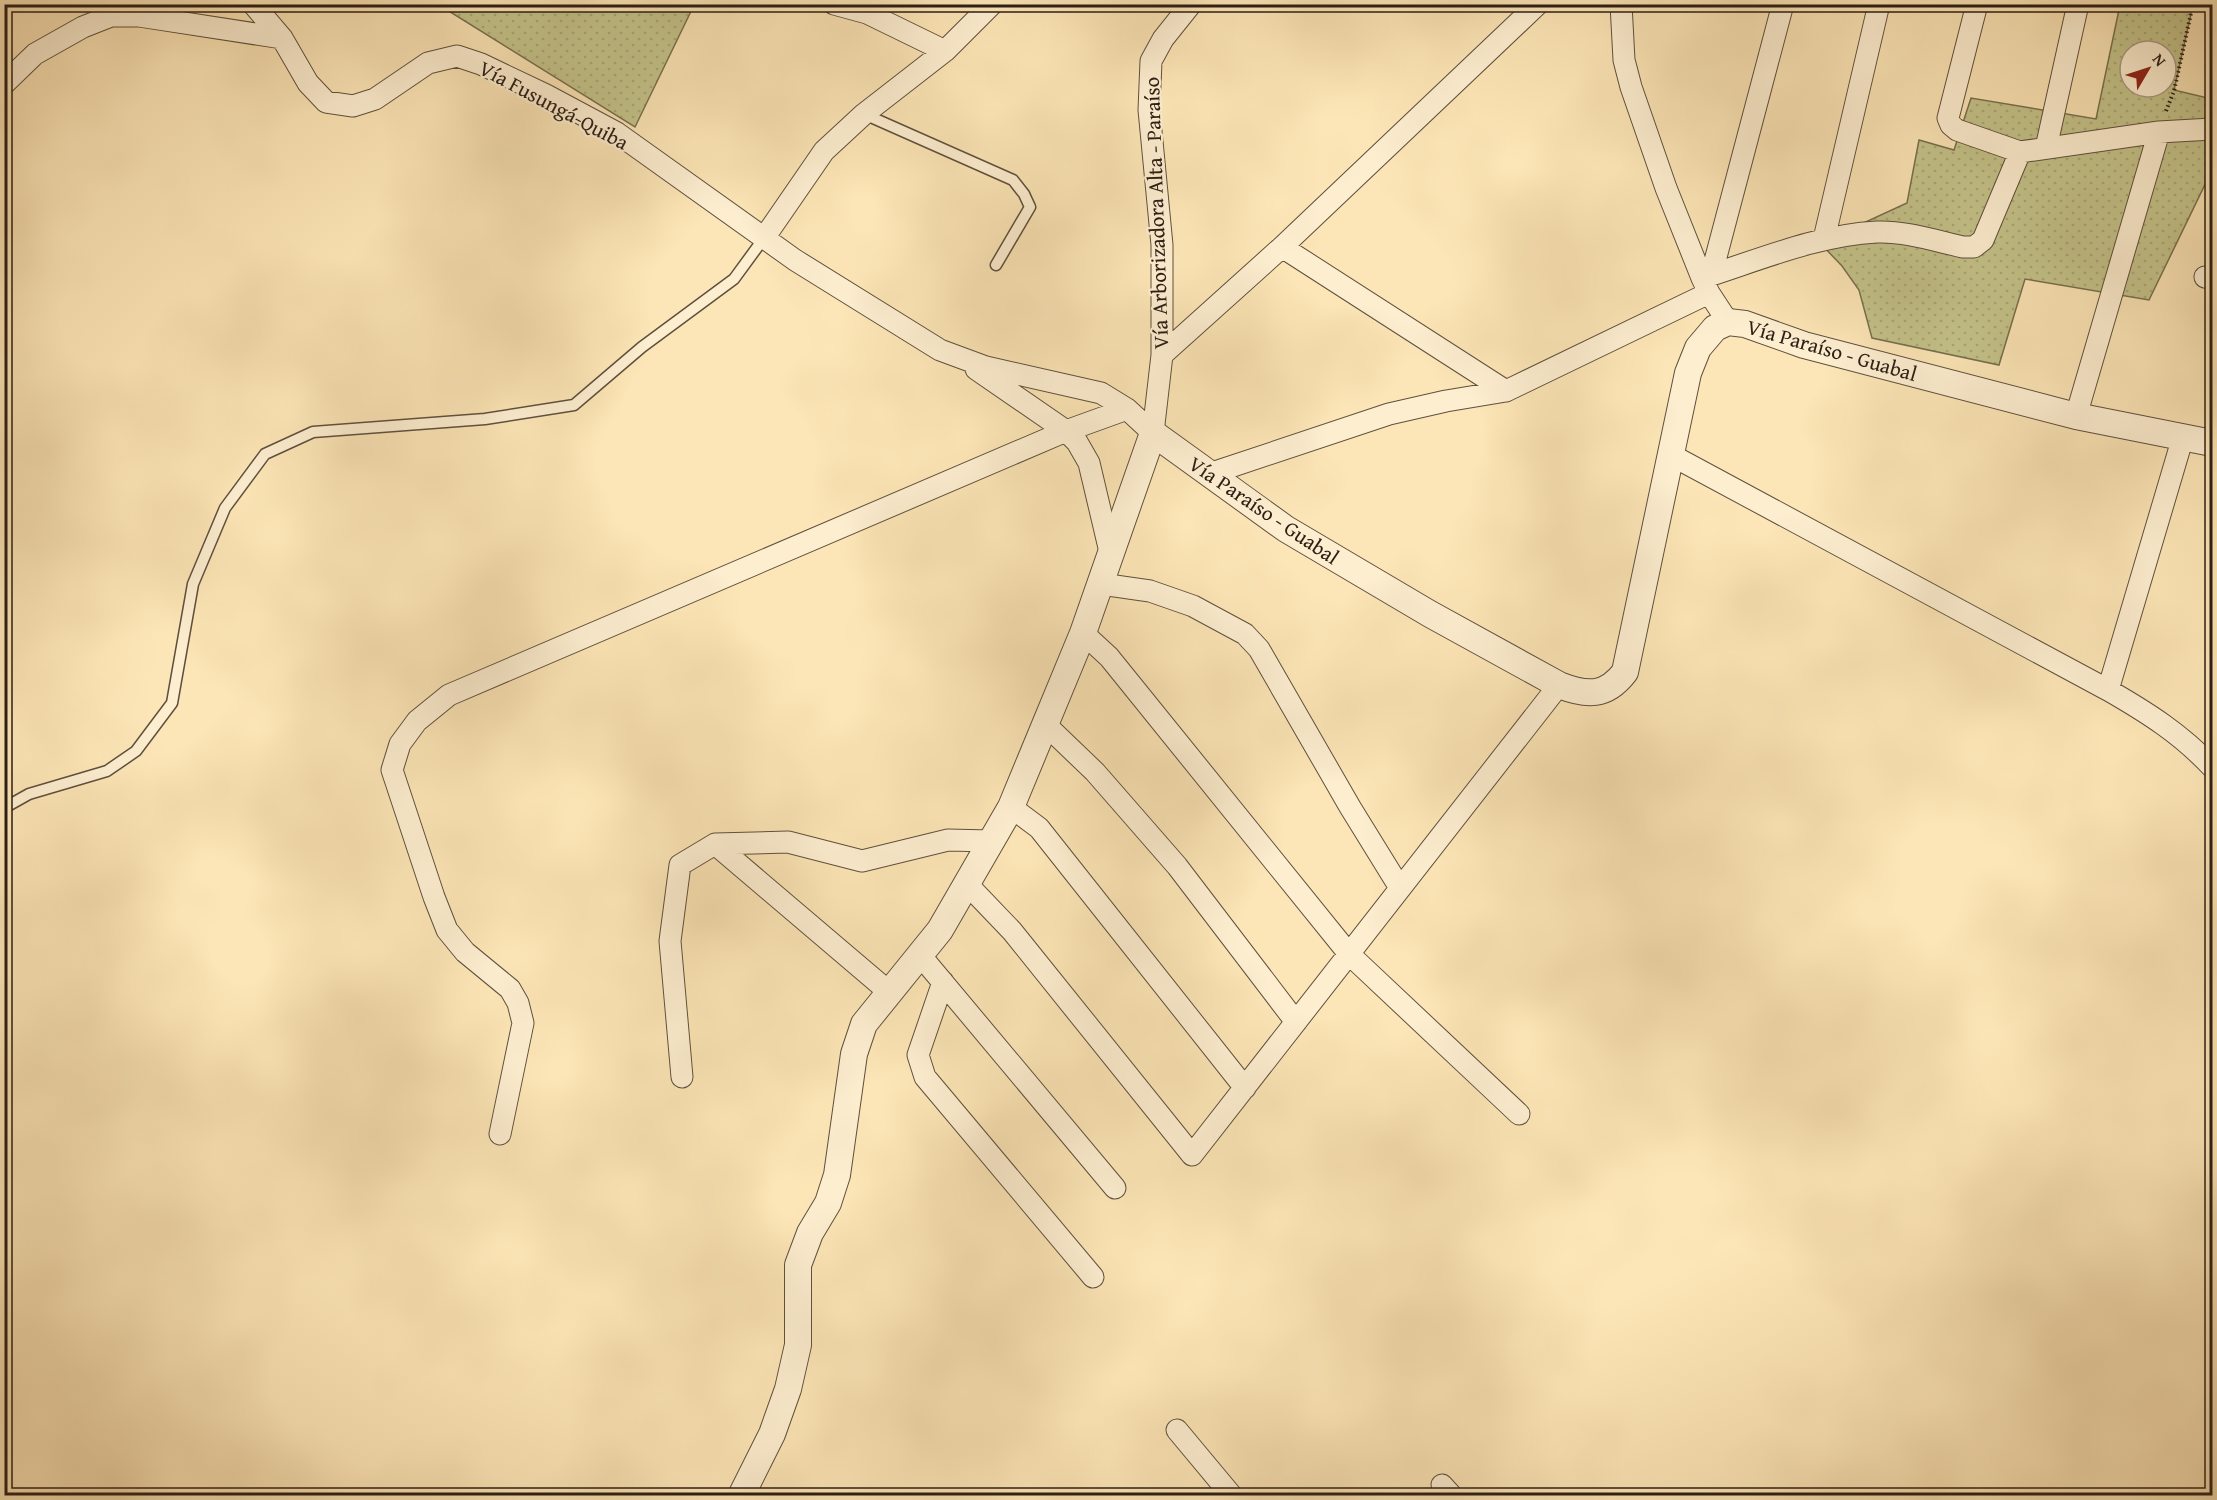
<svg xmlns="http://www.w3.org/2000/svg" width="2217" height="1500" font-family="'Gentium Book Plus',serif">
	<defs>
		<pattern id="grass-dots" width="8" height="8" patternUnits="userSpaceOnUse" patternTransform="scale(1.5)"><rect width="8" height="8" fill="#c4c38a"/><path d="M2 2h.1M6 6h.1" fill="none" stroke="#a9a776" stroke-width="1.8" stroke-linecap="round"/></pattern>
	</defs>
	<rect width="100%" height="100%" fill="#fce5b6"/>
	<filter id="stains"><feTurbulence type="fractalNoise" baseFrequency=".00333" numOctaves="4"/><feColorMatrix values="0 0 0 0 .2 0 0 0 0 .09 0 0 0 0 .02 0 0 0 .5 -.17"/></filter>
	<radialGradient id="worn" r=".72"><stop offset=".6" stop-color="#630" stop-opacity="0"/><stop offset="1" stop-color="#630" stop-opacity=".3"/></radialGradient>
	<path fill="url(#grass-dots)" stroke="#787050" stroke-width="1.5" fill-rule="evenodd" d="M 439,5 L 694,5 L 635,127 Z
		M 2120,5 L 2193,5 L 2174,90 L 2212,99 L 2212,170 L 2149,300 L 2025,279 L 1999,365 L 1872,338 L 1859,290 L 1842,266 L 1820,243 L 1907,203 L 1919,140 L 1954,150 L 1971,98 L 2096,119 ZM 2130,51 L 2166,51 L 2166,87 L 2130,87 Z"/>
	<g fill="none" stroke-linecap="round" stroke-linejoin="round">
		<g stroke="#5f503d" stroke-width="13">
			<path id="service" d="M 864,114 L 1013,180 L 1024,194 L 1030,207 L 996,265
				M 4,808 L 29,794 L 107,771 L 136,751 L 172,703 L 193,584 L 225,508 L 265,454 L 313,432 L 485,419 L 574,405 L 642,347 L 734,279 L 764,238"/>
		</g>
		<g stroke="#5f503d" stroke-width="23">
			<path id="minor" d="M 253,4 L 282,38 L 308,83 L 326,102 L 353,106 L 375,99 L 428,63 L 457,56 L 481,64 L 546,95 L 617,133 L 795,260 L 940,350 L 986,367 L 1101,393 L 1127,409 L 1153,433
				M 834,4 L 867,13 L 945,51
				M 1621,4 L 1624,60 L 1631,87 L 1666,188 L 1702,278 L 1709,293 L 1728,322
				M 1977,4 L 1948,118 L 1951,125 L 1957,130 L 2020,152
				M 4,84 L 35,54 L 83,27 L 111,16 L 139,16 L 282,38
				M 2046,148 L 2078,4
				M 764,238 L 824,151 L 864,114 L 945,51 L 992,4
				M 1824,239 L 1879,4
				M 1282,247 L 1506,391
				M 1711,276 L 1783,4
				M 2205,277 L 2212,278
				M 1702,278 C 1759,260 1817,235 1877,232 C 1905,231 1936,241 1963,247 L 1974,247 L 1983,240 L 2020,152 L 2159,132 L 2212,129
				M 1162,355 L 1282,247 L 1538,4
				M 976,369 L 1066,431 L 1077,442 L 1089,463 L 1111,556
				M 2076,416 L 2159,132
				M 1153,433 L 1162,355 L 1162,245 L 1149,110 L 1151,61 L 1163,39 L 1191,4
				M 1671,455 L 2108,690 C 2148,713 2181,734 2212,767
				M 1209,474 L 1389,414 L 1446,401 L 1506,391 L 1709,293
				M 1101,584 L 1150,591 L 1193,606 L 1245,634 L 1259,649 L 1350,807 L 1400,888
				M 1083,633 L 1109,657 L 1349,954 L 1519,1114
				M 2108,690 L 2183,437
				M 1045,724 L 1095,772 L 1177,866 L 1296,1022
				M 1011,807 L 1039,828 L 1245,1088
				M 715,844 L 889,992
				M 967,884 L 1012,931 L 1192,1155 L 1559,685
				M 920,955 L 1115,1188
				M 943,982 L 918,1055 L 925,1077 L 1093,1277
				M 682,1077 L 670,941 L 680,865 L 715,844 L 788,842 L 862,861 L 948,840 L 991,841
				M 500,1134 L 523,1023 L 518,1003 L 510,989 L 465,952 L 447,930 L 434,897 L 392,770 L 400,744 L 417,721 L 449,695 L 1066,431 L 1127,409
				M 1177,1430 L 1232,1496
				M 1442,1485 L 1452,1496"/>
		</g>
		<g stroke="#5f503d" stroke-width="28">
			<path id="tertiary" d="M 741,1496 L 772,1434 L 788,1389 L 798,1345 L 798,1265 L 810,1233 L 828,1203 L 837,1175 L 854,1054 L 864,1024 L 940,930 L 1011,807 L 1083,633 L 1153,433 L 1286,529 L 1430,614 L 1559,685 C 1587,696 1606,697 1625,672 L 1688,373 L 1698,348 L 1715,328 L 1728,322 L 1745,324 L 1804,345 L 2076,416 L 2212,443"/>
		</g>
		<path stroke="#2b1e15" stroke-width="4" stroke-dasharray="1.5 3" stroke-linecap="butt" d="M 2166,111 L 2174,91 L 2193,4"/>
		<use href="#service" stroke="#fdeed0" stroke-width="10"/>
		<use href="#minor" stroke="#fdeed0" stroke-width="21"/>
		<use href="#tertiary" stroke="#fdeed0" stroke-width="26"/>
	</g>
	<g text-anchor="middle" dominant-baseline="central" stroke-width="4.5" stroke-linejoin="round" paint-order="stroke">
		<g font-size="21" fill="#2b1e15" stroke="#fdeed0">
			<text transform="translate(554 105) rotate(28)">Vía Fusungá-Quiba</text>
			<text transform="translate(1156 213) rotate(-92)">Vía Arborizadora Alta - Paraíso</text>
			<text transform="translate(1832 350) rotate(16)">Vía Paraíso - Guabal</text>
			<text transform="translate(1264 510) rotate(34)">Vía Paraíso - Guabal</text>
		</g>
	</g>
	<rect width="2217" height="1500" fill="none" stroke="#fce5b6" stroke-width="24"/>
	<rect x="6" y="6" width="2205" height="1488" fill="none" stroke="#2b1e15" stroke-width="3"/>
	<rect x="12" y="12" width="2193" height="1476" fill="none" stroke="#2b1e15" stroke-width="1.5"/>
	<g transform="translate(2148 69) rotate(51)"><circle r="28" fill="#fdeed0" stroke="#a99b85" stroke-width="1.5"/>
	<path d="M0-4.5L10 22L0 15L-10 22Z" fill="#8f2418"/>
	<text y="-9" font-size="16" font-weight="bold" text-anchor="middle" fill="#2b1e15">N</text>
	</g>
	<rect width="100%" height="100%" filter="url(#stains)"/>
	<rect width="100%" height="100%" fill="url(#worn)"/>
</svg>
